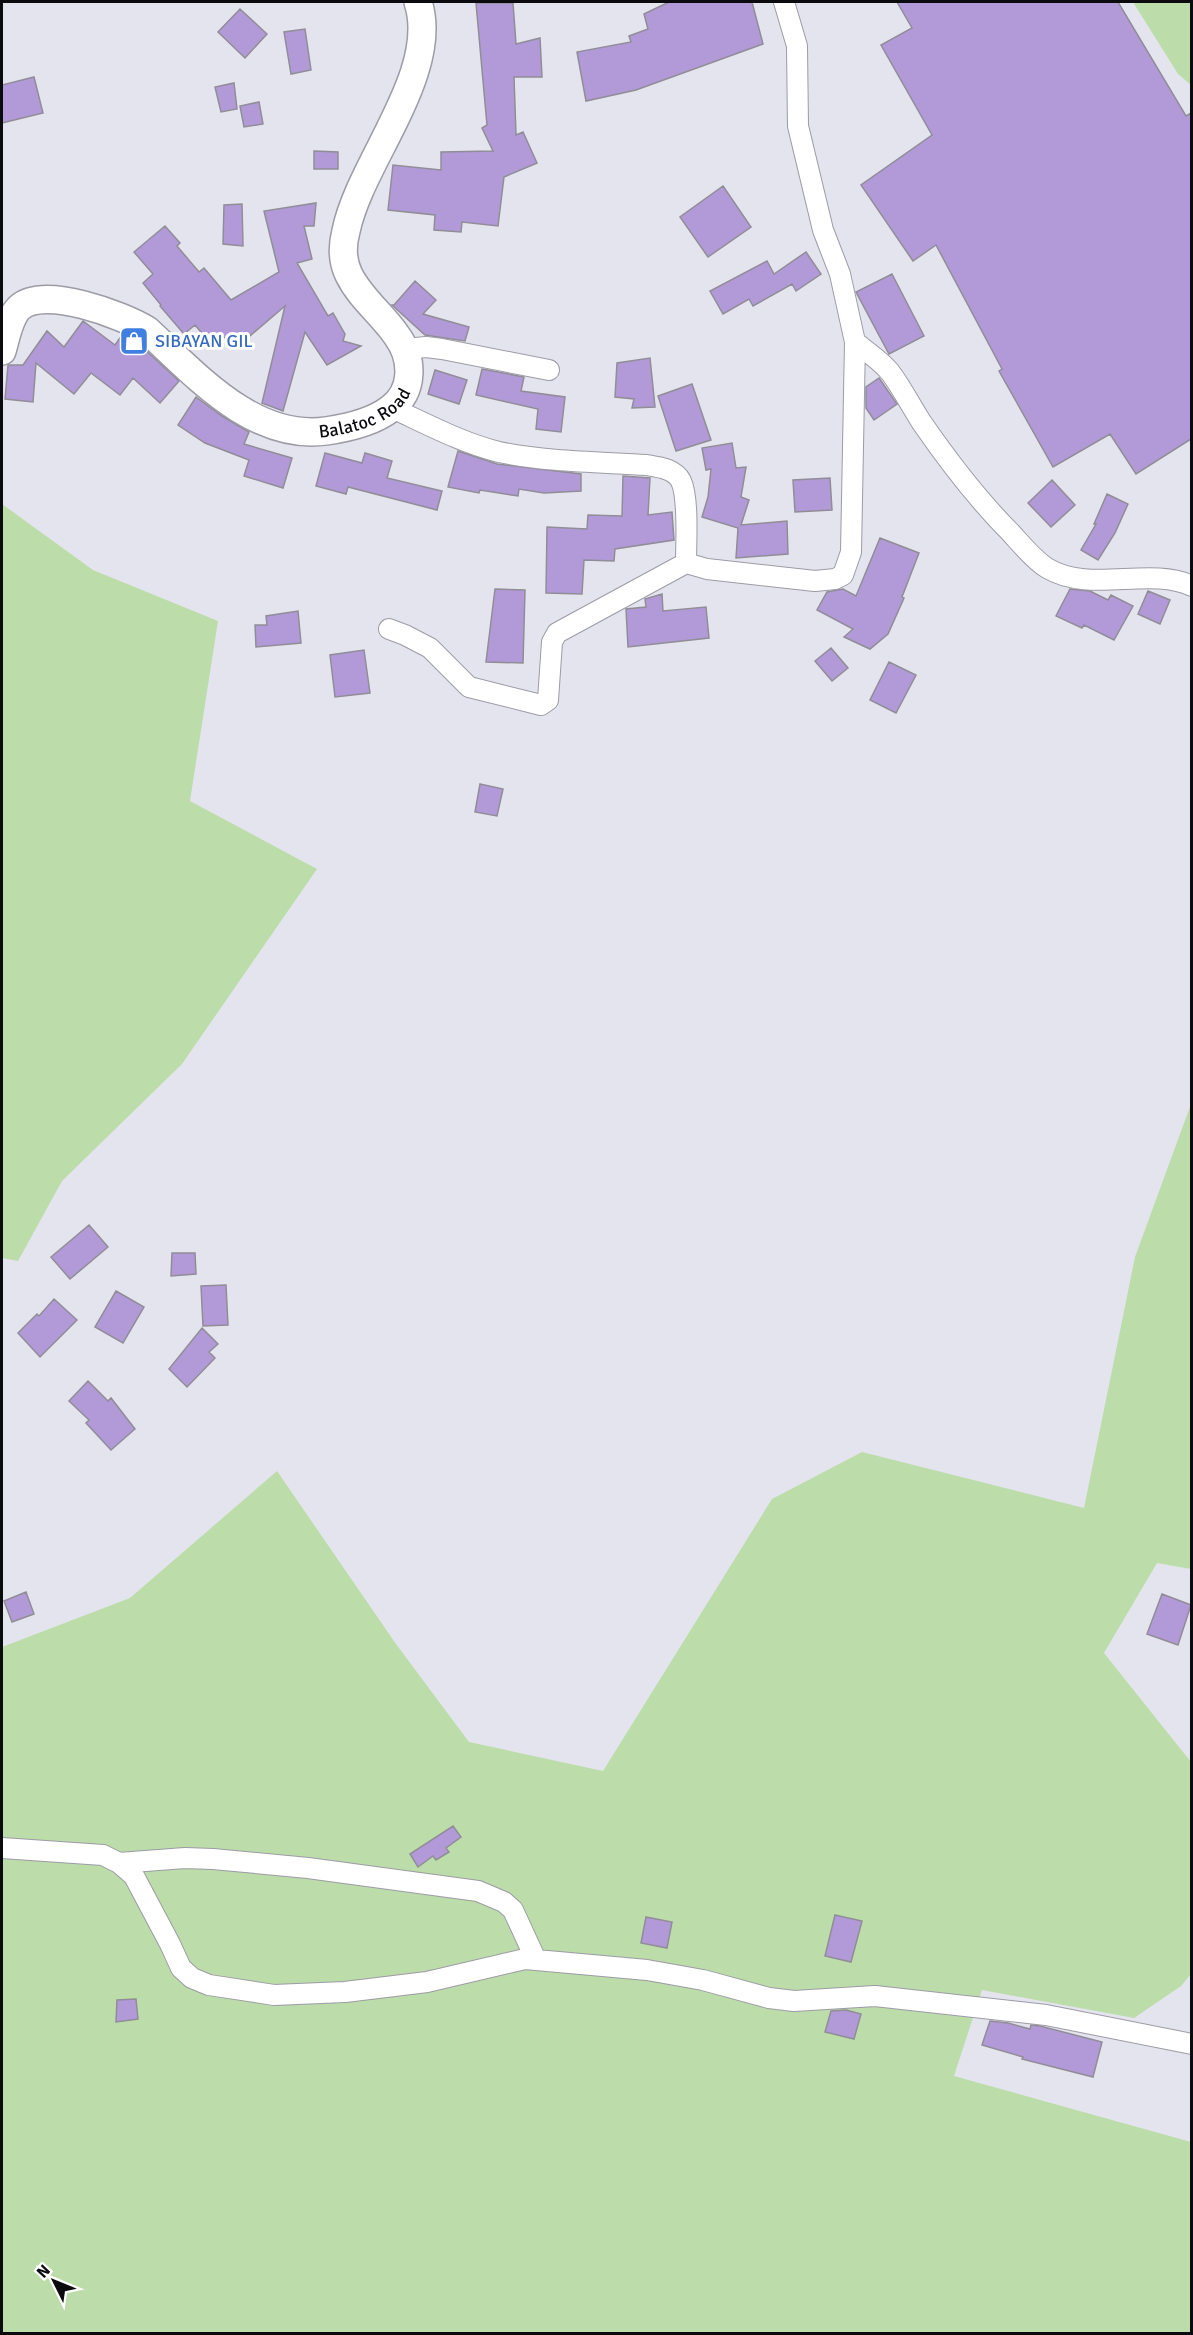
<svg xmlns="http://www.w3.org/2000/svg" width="1193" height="2335" font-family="Signika,sans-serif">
	<rect width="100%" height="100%" fill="#e4e4ef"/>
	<path fill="#bcdda9" d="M 1133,2 L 1191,2 L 1191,85 L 1178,74 Z
		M 2,504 L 93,570 L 218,621 L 190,801 L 317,869 L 182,1064 L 62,1181 L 18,1261 L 2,1258 Z
		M 1191,1104 L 1191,1569 L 1157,1563 L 1104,1653 L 1191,1762 L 1191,1974 L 1181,1986 L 1134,2018 L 982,1990 L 954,2076 L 1191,2142 L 1191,2333 L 2,2334 L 2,1647 L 130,1598 L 277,1471 L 396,1644 L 469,1742 L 603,1771 L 772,1499 L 862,1452 L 1084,1508 L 1135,1257 Z"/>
	<path fill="#b29ad8" stroke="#908d97" stroke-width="1.5" d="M 669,2 L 752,2 L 763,44 L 636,90 L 586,101 L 577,52 L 631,42 L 629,36 L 648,29 L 644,14 Z
		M 897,2 L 1118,2 L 1186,116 L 1191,113 L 1191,439 L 1136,474 L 1110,434 L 1053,467 L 999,371 L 1002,369 L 936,245 L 913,261 L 861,185 L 932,135 L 881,45 L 912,28 Z
		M 476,3 L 513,3 L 516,44 L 540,38 L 542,77 L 514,77 L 516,135 L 523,132 L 537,163 L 504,177 L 498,226 L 462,222 L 461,232 L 434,230 L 435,215 L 388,210 L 393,165 L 441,170 L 441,152 L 493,151 L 482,128 L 487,125 Z
		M 240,9 L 267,34 L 245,58 L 218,32 Z
		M 305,29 L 311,70 L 291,74 L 284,32 Z
		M 34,77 L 43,113 L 2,123 L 2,85 Z
		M 234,83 L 237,109 L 221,112 L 215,87 Z
		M 259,102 L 263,124 L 244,127 L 240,106 Z
		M 314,151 L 338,152 L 338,169 L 314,169 Z
		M 723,186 L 751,227 L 708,257 L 680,217 Z
		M 316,203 L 314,226 L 304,226 L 312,259 L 297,263 L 328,316 L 333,313 L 345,334 L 343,341 L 361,346 L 327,365 L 305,332 L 283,411 L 262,403 L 285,306 L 237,347 L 221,335 L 212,345 L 195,325 L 184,334 L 160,306 L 161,305 L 143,283 L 153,274 L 134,252 L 165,226 L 180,243 L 177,246 L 199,272 L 204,268 L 231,300 L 279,272 L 264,211 Z
		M 242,204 L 243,246 L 223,244 L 224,205 Z
		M 806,252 L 821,274 L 796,291 L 792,284 L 753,306 L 749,299 L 723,314 L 710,291 L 767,261 L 774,274 Z
		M 892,274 L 924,336 L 889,354 L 856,292 Z
		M 415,281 L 436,300 L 423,314 L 469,327 L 465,341 L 425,335 L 392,305 L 394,305 Z
		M 83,321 L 115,345 L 122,335 L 138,343 L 179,381 L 160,403 L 133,378 L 120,395 L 91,373 L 74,394 L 36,363 L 33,402 L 5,399 L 8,365 L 23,365 L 47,331 L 64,347 Z
		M 650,358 L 655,407 L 632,408 L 634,399 L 615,397 L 617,363 Z
		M 482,369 L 524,377 L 521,391 L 565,397 L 561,432 L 536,429 L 538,409 L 476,395 Z
		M 435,370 L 467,380 L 459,404 L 428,394 Z
		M 879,378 L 897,404 L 874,420 L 866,408 L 866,387 Z
		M 692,384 L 711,440 L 676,451 L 658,396 Z
		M 196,397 L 222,416 L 249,432 L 244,444 L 292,458 L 283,488 L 244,476 L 249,460 L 205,443 L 178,425 Z
		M 732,443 L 736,468 L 746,467 L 741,497 L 749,500 L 741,525 L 787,521 L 788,554 L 736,558 L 738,528 L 702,517 L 708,497 L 711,469 L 706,470 L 702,448 Z
		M 458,451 L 497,464 L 581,474 L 581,491 L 544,493 L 519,489 L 518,496 L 480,490 L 479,493 L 448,487 Z
		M 325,453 L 362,463 L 365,453 L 392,461 L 387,478 L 442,491 L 437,510 L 348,487 L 346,494 L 316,486 Z
		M 623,476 L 650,478 L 648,515 L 672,512 L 674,540 L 615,549 L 614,561 L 584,560 L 582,594 L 546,593 L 547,527 L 587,529 L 588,515 L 622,516 Z
		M 830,478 L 832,510 L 795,512 L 793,480 Z
		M 1052,480 L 1075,505 L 1051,527 L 1028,503 Z
		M 1107,494 L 1128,504 L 1115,533 L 1098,560 L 1081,550 L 1096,524 L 1094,524 Z
		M 880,538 L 919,553 L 902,597 L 904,598 L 888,634 L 870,649 L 844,637 L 853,629 L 817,610 L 827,592 L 843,589 L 856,596 Z
		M 495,589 L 525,590 L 523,663 L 486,662 Z
		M 1070,589 L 1090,591 L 1108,600 L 1111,595 L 1133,606 L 1114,640 L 1084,625 L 1082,628 L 1056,616 Z
		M 1148,591 L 1170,600 L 1160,624 L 1138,614 Z
		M 662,594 L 663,611 L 706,607 L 709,638 L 628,647 L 626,609 L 646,607 L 645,599 Z
		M 298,611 L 301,643 L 256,647 L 255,625 L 267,625 L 266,616 Z
		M 831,648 L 848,668 L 832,681 L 815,661 Z
		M 364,650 L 370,693 L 335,697 L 330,655 Z
		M 889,662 L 916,675 L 896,713 L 870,700 Z
		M 480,784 L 503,789 L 497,816 L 475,812 Z
		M 89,1225 L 108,1247 L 70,1279 L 51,1257 Z
		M 172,1253 L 195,1253 L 196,1274 L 171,1276 Z
		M 226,1285 L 228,1325 L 203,1326 L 201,1286 Z
		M 116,1291 L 144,1307 L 123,1343 L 95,1327 Z
		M 54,1299 L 77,1320 L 40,1357 L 18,1333 L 37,1314 L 39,1316 Z
		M 202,1328 L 218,1344 L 209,1352 L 215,1358 L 187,1387 L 169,1369 Z
		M 88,1381 L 108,1401 L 111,1398 L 135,1429 L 111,1450 L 86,1423 L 89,1420 L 69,1401 Z
		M 26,1592 L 34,1614 L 12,1622 L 4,1601 Z
		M 1162,1594 L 1191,1605 L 1178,1645 L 1147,1634 Z
		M 453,1826 L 461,1837 L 446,1848 L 449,1852 L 436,1860 L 433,1856 L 418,1867 L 410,1854 Z
		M 835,1915 L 862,1921 L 851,1962 L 825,1956 Z
		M 646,1917 L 672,1922 L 667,1948 L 641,1943 Z
		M 136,1999 L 138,2019 L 116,2022 L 117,2000 Z
		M 846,2010 L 861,2014 L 854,2039 L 825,2032 L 831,2011 Z
		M 990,2021 L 1008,2023 L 1030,2029 L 1031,2025 L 1040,2026 L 1102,2042 L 1093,2077 L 1022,2059 L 1023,2057 L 982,2045 Z"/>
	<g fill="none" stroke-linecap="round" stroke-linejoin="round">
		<g stroke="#9c9ba6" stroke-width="22">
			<path id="street" d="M 855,342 C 867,352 880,360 890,372 C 902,388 911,406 922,423 C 949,462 978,500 1011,533 C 1022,545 1034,560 1047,568 C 1090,594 1149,566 1192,586
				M 405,349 L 426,347 L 442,349 L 549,370
				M 392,408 C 427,424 462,443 499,452 C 547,462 598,462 647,465 C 659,467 675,469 681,481 C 689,498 686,543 686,563
				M 389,629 L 405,635 L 430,648 L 469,687 L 541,705 L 548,700 L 552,642 L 557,633 L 686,563 L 707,569 L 815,581 L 835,579 L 843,575 L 851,552 L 855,342 L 840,274 L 823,230 L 798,126 L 797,46 L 784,2
				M 2,1848 L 103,1855 L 119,1863 L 134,1876 L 170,1944 L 181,1968 L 192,1978 L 209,1985 L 274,1995 L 345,1992 L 427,1982 L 525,1959 L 647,1970 L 703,1980 L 769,1998 L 794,2001 L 875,1996 L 1046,2015 L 1192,2044
				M 119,1863 L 185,1858 L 213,1859 L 308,1868 L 478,1891 L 504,1902 L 513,1910 L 536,1960"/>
		</g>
		<g stroke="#9c9ba6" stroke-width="30">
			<g id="secondary">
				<path id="s1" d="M 2,351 C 6,338 9,318 19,308 C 44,285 122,315 147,330 C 195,374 253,441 326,431 C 347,428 373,422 390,409 C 415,391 413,358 397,336 C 383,315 361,299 349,275 C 342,261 342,246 346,231 C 360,162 441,73 418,2"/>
			</g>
		</g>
		<use href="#street" stroke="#fff" stroke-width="20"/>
		<use href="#secondary" stroke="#fff" stroke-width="27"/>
	</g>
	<defs>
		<g id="shop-square" transform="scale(1.5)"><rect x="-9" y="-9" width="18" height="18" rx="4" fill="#3f7fe0" stroke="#fff"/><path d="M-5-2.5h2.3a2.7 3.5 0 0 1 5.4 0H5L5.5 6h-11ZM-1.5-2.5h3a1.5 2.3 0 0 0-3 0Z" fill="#fff"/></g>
	</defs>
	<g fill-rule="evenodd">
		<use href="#shop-square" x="134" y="341"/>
	</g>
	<g text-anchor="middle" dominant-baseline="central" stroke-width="6" stroke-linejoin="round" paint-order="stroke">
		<g font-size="18" fill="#366cbe" stroke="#fff" text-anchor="start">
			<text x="155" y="341">SIBAYAN GIL</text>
		</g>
		<g font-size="18" fill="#0b0b0f" stroke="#fff">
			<text stroke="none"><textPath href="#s1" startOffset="438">Balatoc Road</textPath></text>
		</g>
	</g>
	<rect width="1193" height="2335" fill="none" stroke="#0b0b0f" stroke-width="6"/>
	<g transform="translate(54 2281) rotate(313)" stroke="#ffffff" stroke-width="4.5" paint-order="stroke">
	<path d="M0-4.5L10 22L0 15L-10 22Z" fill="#0b0b0f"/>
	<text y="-9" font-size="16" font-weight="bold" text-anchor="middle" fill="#0b0b0f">N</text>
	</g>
</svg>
